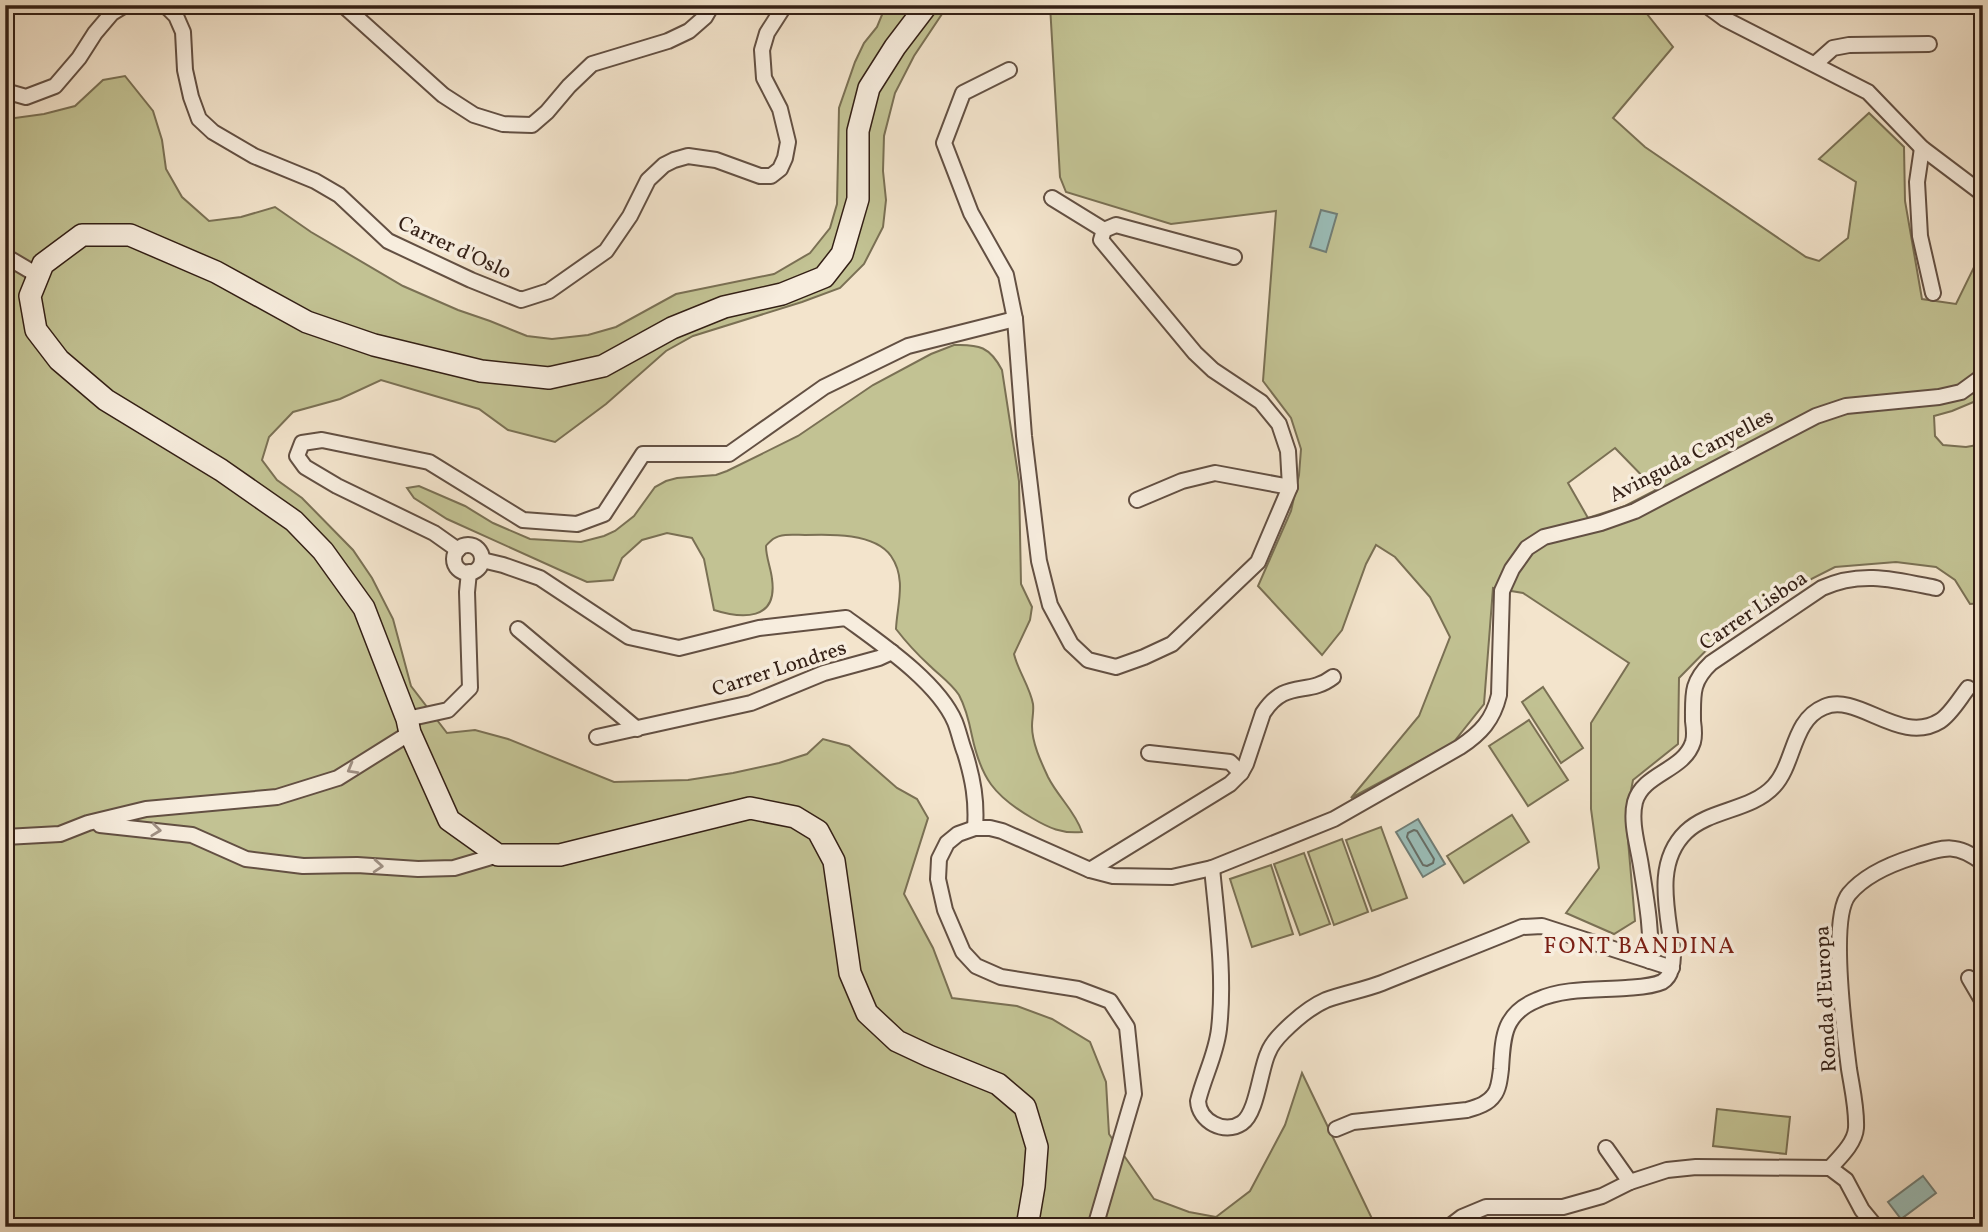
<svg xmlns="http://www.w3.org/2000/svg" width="1988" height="1232" font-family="Vollkorn,serif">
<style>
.green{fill:#c2c293;stroke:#7a7054;stroke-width:2;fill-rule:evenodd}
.water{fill:#9bbeb9;stroke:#717e77;stroke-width:2}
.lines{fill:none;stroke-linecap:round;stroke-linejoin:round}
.shore{stroke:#676e67;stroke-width:2}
.street-casing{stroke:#635043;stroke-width:18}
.secondary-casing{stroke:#331f15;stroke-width:24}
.street{stroke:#f7edde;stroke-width:14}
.secondary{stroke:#f7edde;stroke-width:21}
.oneway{stroke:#9f9084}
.labels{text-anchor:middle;stroke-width:7;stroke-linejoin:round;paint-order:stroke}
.street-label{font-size:21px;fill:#331f15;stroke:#f7edde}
.neighbourhood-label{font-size:23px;letter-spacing:2px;fill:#7a1f14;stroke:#f7edde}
</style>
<rect width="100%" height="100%" fill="#f3e4cc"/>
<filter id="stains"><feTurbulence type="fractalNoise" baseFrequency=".00286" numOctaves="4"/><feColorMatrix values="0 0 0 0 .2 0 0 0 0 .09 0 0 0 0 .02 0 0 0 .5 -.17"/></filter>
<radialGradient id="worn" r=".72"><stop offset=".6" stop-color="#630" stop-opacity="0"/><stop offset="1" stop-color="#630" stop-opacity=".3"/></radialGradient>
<g class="green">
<path d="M886,5h62l-34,51 -19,37 -11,43 -1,35 3,29 -3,27 -19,37 -24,24 -38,14 -109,34 -27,15 -60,53 -51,38 -47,-12 -29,-21 -98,-29 -41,19 -47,13 -24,25 -7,23 15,20 25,18 51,52 19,28 21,41 18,67 36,47 28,-3 33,9 106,43 74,-2 45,-7 46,-10 28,-9 16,-15 26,7 48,42 20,11 11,19 -24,76 29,54 19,50 65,8 35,13 38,23 16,40 3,52 45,65 35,13 27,5 34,-26 35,-66 17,-52 74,154h-1371v-1113l10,4 29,-4 31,-8 28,-26 22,-4 28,35 9,29 4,29 16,28 27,24 32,-4 34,-10 36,25 92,54 55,24 32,11 37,15 25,3 36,-4 28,-8 60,-33 98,-20 36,-21 20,-25 7,-24 2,-96 16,-46 9,-19 13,-16z"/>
<path d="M1050,5h588l5,4 30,38 -60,71 32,29 161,110 13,4 29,-23 8,-56 -37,-23 50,-46 35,34 1,54 17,98 34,5 25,-51 2,1v144l-31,13 -18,5 1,20 8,9 23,2 17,-3v159l-13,1 -15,-24 -19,-13 -40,-5 -61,5 -65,33 -36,22 -55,56 -1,66 -45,36 -7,37 9,104 -21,13 -48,-21 33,-45 -8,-59v-86l38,-60 -106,-70 -30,-5 -9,116 -31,39 -102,55 68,-82 31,-79 -20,-40 -35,-40 -19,-12 -10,19 -24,66 -20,25 -64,-69 33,-75 8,-36 2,-26 -10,-31 -28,-37 13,-170 -105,13 -105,-32 -6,-15zM1615,448l41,42 -31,16 -37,12 -20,-35z"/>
<path d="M954,345c25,-1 36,2 48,25l17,111 2,103 11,23 -2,13 -16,34c4,17 16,33 19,50 1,8 -1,14 -1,22 0,17 9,36 16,51 10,20 27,34 34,55 -20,2 -33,-4 -50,-14 -38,-22 -51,-40 -60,-82 -3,-15 -6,-28 -13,-41 -8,-12 -20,-20 -30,-30 -12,-11 -23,-23 -33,-36 1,-24 11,-50 -5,-73 -16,-23 -61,-22 -86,-21 -10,0 -23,-2 -32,4 0,0 -7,6 -7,7 0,12 5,22 6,33 6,42 -30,40 -58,31l-10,-51 -12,-21 -25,-5 -25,7 -20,18 -9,22 -26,2 -25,-11 -115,-52 -33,-21 -7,-10 12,-2 46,20 28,17 37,16 51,3 23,-6 11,-5 19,-15 21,-29 11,-6 11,-3 39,-3 11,-4 71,-35 75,-51 58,-31z"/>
<path d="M1543,687l40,61 -22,15 -39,-61z"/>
<path d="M1529,720l39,60 -40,26 -39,-60z"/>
<path d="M1512,815l17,27 -65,41 -17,-27z"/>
<path d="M1381,827l26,71 -35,13 -26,-71z"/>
<path d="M1342,839l26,73 -34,13 -26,-73z"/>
<path d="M1304,853l26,71 -30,11 -26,-71z"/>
<path d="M1271,865l22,69 -41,13 -22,-68z"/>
<path d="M1717,1109l73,8 -4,37 -73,-8z"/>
</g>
<g class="water">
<path d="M1321,210l16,4 -11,38 -16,-5z"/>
<path d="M1418,819l27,45 -22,13 -27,-45z"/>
<path d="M1923,1176l13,17 -35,26 -13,-17z"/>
</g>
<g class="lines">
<path class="shore" d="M1414,830l3,1 17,28 -1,4 -6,3 -4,-1 -16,-28 1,-4z"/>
<g class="street-casing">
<g id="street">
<path d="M159,5l8,2 9,9 7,16 2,38 6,27 8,22 14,13 41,24 61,25 24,14 49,46 83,39 50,20 28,-9 57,-40 24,-35 18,-36 16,-15 10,-5 14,-4 28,4 44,16h11l9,-7 5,-11 3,-16 -8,-33 -16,-31 -2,-28 5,-17 18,-28"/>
<path d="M343,5l100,90 31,20 29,9 29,1 15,-13 22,-26 23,-22 76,-23 21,-10 16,-14 7,-12"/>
<path d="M1706,5l19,14 143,73 54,56 61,46"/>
<path d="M1815,64l18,-16 16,-3 80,-1"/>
<path d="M1009,70l-46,23 -19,50 27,70 35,62 9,44 9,117 15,125 11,44 21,39 17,16 28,7 28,-10 28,-13 86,-82 32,-75 -2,-36 -9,-27 -18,-22 -48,-32 -18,-17 -94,-113 3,-10 12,-5 118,32"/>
<path d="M5,91l21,6 29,-11 24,-28 16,-25 17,-20 13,-8"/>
<path d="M1922,148l-5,34 3,54 13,57"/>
<path d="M1052,198l52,32"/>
<path d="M5,256l34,20"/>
<path d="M1137,500l45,-19 33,-8 75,14"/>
<circle cx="468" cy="559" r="14"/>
<path d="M458,550l-24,-17 -97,-47 -32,-19 -8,-11 5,-13 20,-3 107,22 94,58 54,4 27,-10 39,-60h86l95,-67 84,-41 107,-27"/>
<path d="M482,560l21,5 37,13 89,59 50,11 80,-20 87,-10c34,25 92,64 109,104 4,10 6,21 10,31 8,26 12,48 10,75"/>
<path d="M518,629l119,100"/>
<path d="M407,719l41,-9 22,-22 -3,-96 2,-20"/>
<path d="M597,737l154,-34 73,-30 55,-15 13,-6"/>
<path d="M1149,753l81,9 11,11"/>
<path d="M100,825l92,10 54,24 57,7 54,-1 61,4 36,-1 44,-13"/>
<path d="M5,837l55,-3 28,-11 58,-14 131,-12 61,-19 72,-45"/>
<path d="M1212,868c5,53 13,108 7,161 -3,26 -15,47 -21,72 1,20 26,34 44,22 15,-10 18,-53 26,-70 3,-8 9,-15 15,-21 12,-12 27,-25 43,-32 19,-7 38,-10 56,-17 47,-19 94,-37 140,-56l20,-1 130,42"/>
<path d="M1090,870l140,-86 11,-11 5,-9 17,-51c23,-35 44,-16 70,-36"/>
<path d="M1650,961c2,-32 -4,-63 -9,-95 -3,-20 -11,-44 -6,-64 8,-29 49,-31 58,-60 2,-7 1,-14 0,-21 0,-27 -2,-39 18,-58l111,-75c39,-18 74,-8 114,0"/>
<path d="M1969,978l14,24"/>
<path d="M1336,1129l17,-7 114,-12c10,-3 21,-6 27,-15 5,-6 6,-18 7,-26 2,-32 2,-55 36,-69 26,-12 60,-10 89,-12 11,-1 25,-1 36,-6 5,-3 8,-8 9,-13 4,-12 1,-24 -1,-36 -5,-34 -12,-74 16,-101 24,-23 65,-21 88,-46 21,-23 18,-66 50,-79 34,-15 76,39 116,14 11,-7 20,-23 28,-33"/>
<path d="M1606,1148l24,34"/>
<path d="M1095,1227l39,-133 -7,-67 -17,-26 -32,-12 -77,-12 -25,-11 -13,-14 -18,-42 -7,-31 1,-20 8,-16 11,-9 17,-6h15l12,3 88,39 23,6 59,1 40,-9 122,-49 126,-72c21,-14 33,-27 39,-52l3,-104 10,-22 15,-21 17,-11 57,-14 34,-12 181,-95 30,-10 93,-9 22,-5 22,-16"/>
<path d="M1449,1227l13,-10 24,-10h77l39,-11 28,-14 37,-12 29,-3 134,1"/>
<path d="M1876,1227l-14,-17 -16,-30 -16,-12c10,-11 25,-25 26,-40 1,-19 -4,-40 -7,-59 -4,-32 -20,-151 0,-175 15,-18 42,-30 64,-37 31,-10 43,-15 70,6"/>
</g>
</g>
<g class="secondary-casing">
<path id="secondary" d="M927,5l-32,42 -26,41 -11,43v68l-16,55 -18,23 -42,17 -58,13 -52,21 -69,38 -54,12 -68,-7 -107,-26 -67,-23 -91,-50 -86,-37h-48l-39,29 -13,32 6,34 23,30 47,40 115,70 73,51 29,30 41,57 43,111 3,14 39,87 49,35h62l190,-47 45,9 23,14 16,30 16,112 17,40 30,28 32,15 69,28 27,23 12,40 -3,39 -7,41"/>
</g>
<use href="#street" class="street"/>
<use href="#secondary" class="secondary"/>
</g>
<defs><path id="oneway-chevron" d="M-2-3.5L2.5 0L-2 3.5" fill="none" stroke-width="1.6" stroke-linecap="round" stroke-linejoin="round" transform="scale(1.75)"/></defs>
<g class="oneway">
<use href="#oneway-chevron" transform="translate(352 769) rotate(150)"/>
<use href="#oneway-chevron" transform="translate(156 830) rotate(7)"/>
<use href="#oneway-chevron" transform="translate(378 866) rotate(4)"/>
</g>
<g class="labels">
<g class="street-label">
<text transform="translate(455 247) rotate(25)" y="7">Carrer d'Oslo</text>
<text transform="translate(1691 455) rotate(-27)" y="7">Avinguda Canyelles</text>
<text transform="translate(1753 610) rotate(-34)" y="7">Carrer Lisboa</text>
<text transform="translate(779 668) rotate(-18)" y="7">Carrer Londres</text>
<text transform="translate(1825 999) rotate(-93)" y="7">Ronda d'Europa</text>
</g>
<g class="neighbourhood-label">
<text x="1640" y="953">FONT BANDINA</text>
</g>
</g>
<rect width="1988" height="1232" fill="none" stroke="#f3e4cc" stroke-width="28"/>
<rect x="7" y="7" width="1974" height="1218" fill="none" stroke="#331f15" stroke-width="3.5"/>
<rect x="14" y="14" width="1960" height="1204" fill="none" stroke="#331f15" stroke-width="2"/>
<rect width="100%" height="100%" filter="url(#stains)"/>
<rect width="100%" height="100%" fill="url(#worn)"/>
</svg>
